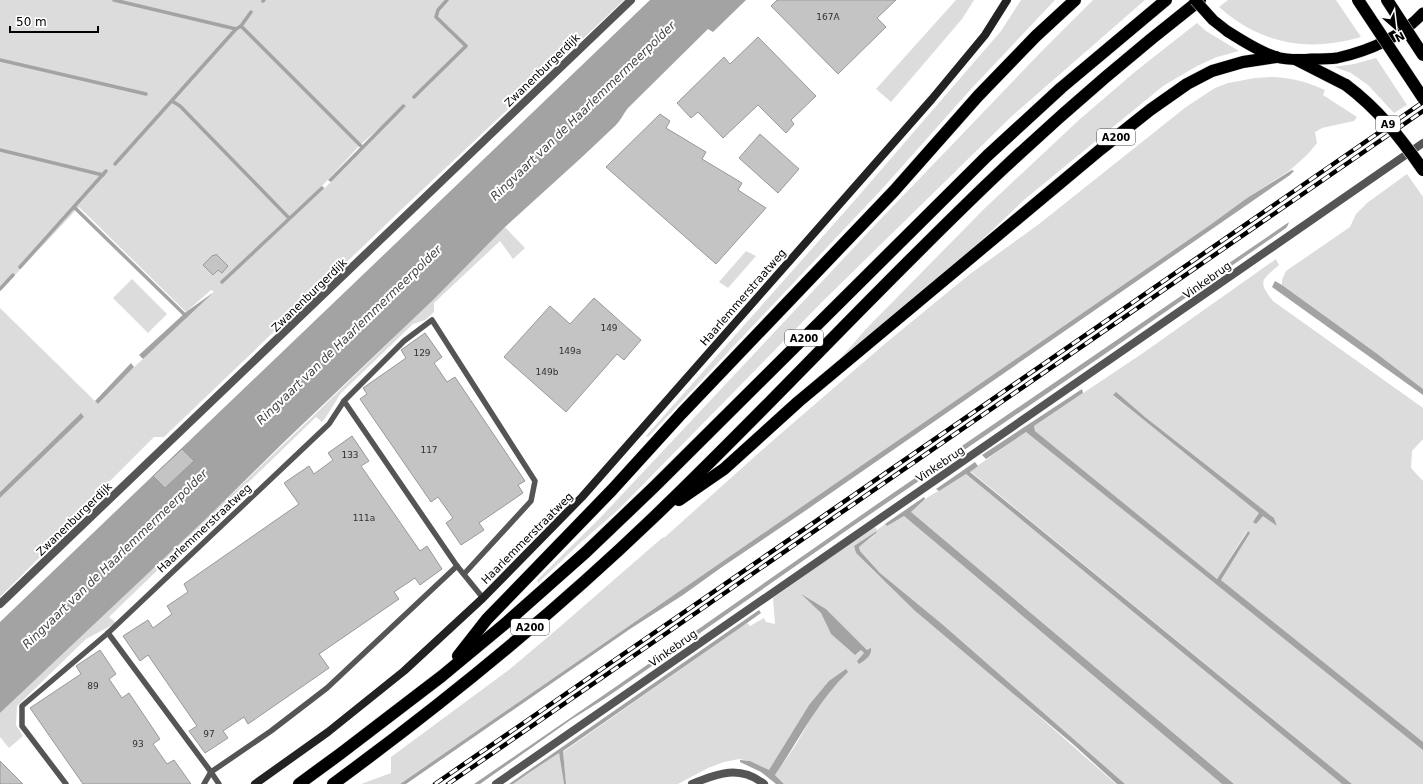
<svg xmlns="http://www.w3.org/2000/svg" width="1423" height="784" font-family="'DejaVu Sans',sans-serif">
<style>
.green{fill:#dcdcdc;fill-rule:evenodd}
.water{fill:#a3a3a3}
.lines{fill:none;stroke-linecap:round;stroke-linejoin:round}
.stream{stroke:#a3a3a3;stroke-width:3.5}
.building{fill:#c4c4c4;stroke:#999}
.trunk-casing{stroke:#dbdbdb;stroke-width:12}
.motorway-casing{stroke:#dbdbdb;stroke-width:13}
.service{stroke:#555;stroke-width:5.5}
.minor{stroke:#555;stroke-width:8}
.tertiary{stroke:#555;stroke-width:8}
.secondary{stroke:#222;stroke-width:8}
.trunk{stroke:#000;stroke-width:11}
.motorway{stroke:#000;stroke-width:12}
.rail-casing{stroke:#000;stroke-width:4.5}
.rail{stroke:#fff;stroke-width:3;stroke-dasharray:9;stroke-linecap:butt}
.trunk-bridge-casing{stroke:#dbdbdb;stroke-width:12;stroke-linecap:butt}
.motorway-bridge-casing{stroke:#dbdbdb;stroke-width:13;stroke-linecap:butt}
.trunk-bridge{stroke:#000;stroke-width:11}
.motorway-bridge{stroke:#000;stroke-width:12}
.labels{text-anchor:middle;stroke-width:4;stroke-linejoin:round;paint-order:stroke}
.number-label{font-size:9px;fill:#313131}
.shield{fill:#fff;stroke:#4c4c4c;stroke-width:1}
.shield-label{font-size:10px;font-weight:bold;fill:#000}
.street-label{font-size:11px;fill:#000;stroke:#fff}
.water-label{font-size:12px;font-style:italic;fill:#444;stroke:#fff}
</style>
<rect width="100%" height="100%" fill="#fff"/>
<g class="green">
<path d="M0,0h624l-223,210 -237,227h-10l-59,59 -7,13 -88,88v-99l84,-81 -4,-3 -80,78v-184l98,96 36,-37 9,-8 71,-67 -3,-2 -25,22 -107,-105 -79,84zM405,106l-74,76 -34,31 64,-69z"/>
<path d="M956,0h18l-12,19 -71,83 -15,-13z"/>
<path d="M1021,0h34l-84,89 -89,100 -234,248 -2,-1 209,-236 146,-169z"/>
<path d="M1093,0h52l-132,115 -191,187 -204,208 -39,34 -41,39 -1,-3 62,-61 276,-294 164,-171z"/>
<path d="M1228,0h108l25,37c-53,15 -98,8 -141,-29l-1,-1z"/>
<path d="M1197,23l9,8 33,20 -22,6 -20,9 -34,20 -138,113 -94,89 -104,86 38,-44 120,-122 95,-89 56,-48z"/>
<path d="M1376,58l31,47 -13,8 -26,-28 -17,-12 -17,-6 20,-3z"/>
<path d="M1270,77c20,0 37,5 55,13l-2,5 34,22 -3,4 -32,7 -7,4 2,11 -9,11 -19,17 -42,27 -37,27 -810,559h-39l30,-11v-16l119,-88 52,-44 100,-87 3,-1 105,-94 117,-101 83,-68 69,-50 147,-117 29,-19 13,-5 27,-5z"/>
<path d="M1407,174l16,23v192l-47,-36 -94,-68v-5l4,-9 64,-44 6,-13 11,-11z"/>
<path d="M505,227l20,21 -12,11 -13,-18 -66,62v9l-9,8 -12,4 -72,69 -15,24 -4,5 -6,-5 -207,200 7,6 -30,16 -69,67 -1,19 7,11 -14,12 -9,-11v-24c170,-161 341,-320 505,-486z"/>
<path d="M746,251l10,5 -28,32 -9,-6z"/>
<path d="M1276,259l3,6c-17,15 -22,16 -6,36l150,107v31l-11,12 -1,17 12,13v262l-202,-163 29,-47 -3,-2 -30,48 -182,-148 -1,-5 109,-73zM1116,393l29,24 129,101 3,8 -14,-11 -7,9 -2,-2 6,-9 -146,-117z"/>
<path d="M132,279l35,35 -19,19 -35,-35z"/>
<path d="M1026,432l192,153 205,160v39h-71l-382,-313z"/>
<path d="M966,474l376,310h-108l-323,-272 14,-13z"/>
<path d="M904,516l318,268h-97l-183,-160 -62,-51 -20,-22 -1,-4 17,-13 -22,12 2,7 58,57 77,64 125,110h-332l-9,-9 20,-29 25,-43 14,-17 14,-14 -39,33 -40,66 -19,-10 -11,-2 -15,3 -16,6 -30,16h-112l-3,-32 178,-125 6,-4 3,3 14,-8 2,4 9,2 -2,-26 76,-54 26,-17 2,3 8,-6 2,2zM803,596l23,13 41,41 4,-1 -14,12 7,-8 -3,-3 -6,5 -24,-21 -10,-21z"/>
<path d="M559,753l5,31h-51l17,-12z"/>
</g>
<g class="water">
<path d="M650,0h96l-33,32 -5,-3 -80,79c-5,6 -7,12 -12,17l-35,33 -76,69 -72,73 -148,141 -74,73 -211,199v-91z"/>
<path d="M403,104l3,2 -75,76 -3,-2z"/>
<path d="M1292,170l2,1 -4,4 -488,338 -80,54 -39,28 -53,34 -224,155h-6l810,-559 37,-27z"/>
<path d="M1289,222l-1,3 -2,3 -184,128 -252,172 -150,105 -96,66 -32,20 -92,65h-6l140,-96 269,-188z"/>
<path d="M1275,281l7,4 94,68 47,36v6l-151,-108z"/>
<path d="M214,292l-71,67 -4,-4 47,-43z"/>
<path d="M131,363l3,4 -36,37 -3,-3z"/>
<path d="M1082,389l1,4 -49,33 1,5 182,148 31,-48 2,2 -29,47 202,162v8l-397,-318 -40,27 -4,-4z"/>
<path d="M1116,392l29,25 129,101 3,8 -14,-10 -7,8 -3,-2 6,-9 -146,-118z"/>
<path d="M81,413l3,4 -84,81v-6z"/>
<path d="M975,462l3,4 -8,6 382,312h-10l-376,-310 -27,17 -3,-2z"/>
<path d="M924,497l1,2 -14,13 323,272h-12l-318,-268 -17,10 -2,-2z"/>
<path d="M877,531l-1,2 -17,14 1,4 20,22 62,51 183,160h-8l-43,-39 -160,-135 -58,-57 -2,-7z"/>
<path d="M801,594l25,15 41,41 4,-2c1,8 -6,12 -12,16l-2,-3 7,-8 -3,-3 -6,5 -24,-21 -10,-21z"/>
<path d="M759,610l2,3 -14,10 -184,128 3,33h-2l-5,-31 -29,19 -17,12h-4z"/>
<path d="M846,669l2,3c-31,30 -49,68 -73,103l9,9h-8l-15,-12 -21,-10v-2l10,1 19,9 40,-65 20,-24z"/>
</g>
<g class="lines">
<g class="stream">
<path d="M114,0l122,29"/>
<path d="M263,1l1,-1"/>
<path d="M241,26l121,121"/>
<path d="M0,60l146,34"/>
<path d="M414,97l52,-51 -30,-29 2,-7 9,-10"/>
<path d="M172,101l8,5 109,112"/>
<path d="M0,150l103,25"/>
<path d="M115,164l121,-135 5,-3 10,-14"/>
<path d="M74,207l112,109"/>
<path d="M20,267l86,-96"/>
<path d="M222,282l100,-94"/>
<path d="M0,289l13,-14"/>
</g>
</g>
<g class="building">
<path d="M777,0h119l-19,18 9,9 -48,47 -67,-68z"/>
<path d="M758,37l58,59 -25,24 3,4 -8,9 -28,-28 -35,33 -25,-26 -7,6 -14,-15 47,-46 6,7z"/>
<path d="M660,114l10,7 -4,7 40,24 -4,7 40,24 -4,7 28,18 -50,56 -110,-97z"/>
<path d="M760,134l39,35 -21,24 -39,-35z"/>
<path d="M216,254l12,12 -6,7 -4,-3 -5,5 -10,-10 10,-10 1,1z"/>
<path d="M594,298l47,42 -17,20 -7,-6 -51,58 -62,-55 46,-51 20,18z"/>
<path d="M425,333l17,24 -8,6 13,19 8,-5 70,104 -7,4 5,8 -44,30 5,7 -23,15 -15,-22 7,-5 -15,-21 -7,5 -71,-103 7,-5 -4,-6 43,-30 -5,-8z"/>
<path d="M352,436l17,25 -8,5 59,85 7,-5 15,23 -22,16 -5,-7 -21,14 5,7 -80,55 10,14 -81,56 -4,-7 -21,14 5,7 -23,15 -16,-22 8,-5 -49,-71 -8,6 -17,-25 25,-16 5,8 19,-14 -5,-8 21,-14 -4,-8 115,-80 -15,-21 25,-17 5,8 19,-14 -5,-7z"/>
<path d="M182,449l12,12 -29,27 -12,-12z"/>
<path d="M100,650l16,24 -7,5 13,19 7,-5 31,46 -7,5 14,20 7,-4 17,24h-108l-53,-76 51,-34 -5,-8z"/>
<path d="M0,761l23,23h-23z"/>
</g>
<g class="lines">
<g class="trunk-casing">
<path id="trunk" d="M1227,31c14,9 33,21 49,26 11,3 24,3 36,2 8,0 17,0 25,-1 31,-7 64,-21 86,-45"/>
</g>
<g class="motorway-casing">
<g id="motorway">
<path d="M1297,60l49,25"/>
<path d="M679,500l45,-31 74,-67 303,-253 49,-39 37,-26 25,-13 31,-9 33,-5"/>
<path d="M458,656l29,-37 125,-129 70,-77 212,-222 84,-95 58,-60 39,-36"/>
<path d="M299,784l41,-30 102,-78 65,-54 79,-70 69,-66 332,-330 74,-68 105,-88"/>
<path d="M333,784c112,-82 221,-171 321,-267 119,-114 230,-236 350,-349 63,-59 128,-115 196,-168"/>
</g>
</g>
<g class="service">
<path d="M344,401l113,165 26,32"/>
<path d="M108,633l103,139 8,12"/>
<path d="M66,784l-44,-58v-20l86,-73 221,-209 15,-23 60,-60 28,-21 103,161 -4,20 -67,73"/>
<path d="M204,784l7,-12 60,-41 56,-43 130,-122"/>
</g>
<g class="minor">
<path d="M496,784l927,-641"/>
<path d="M692,784c26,-11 48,-19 72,0"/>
</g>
<path class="tertiary" d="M0,604l631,-604"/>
<path class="secondary" d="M255,784l73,-52 76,-61 79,-73 99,-101 350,-398 53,-64 22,-35"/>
<use href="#trunk" class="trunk"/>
<use href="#motorway" class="motorway"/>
<g class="rail-casing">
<g id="rail">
<path d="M435,784l988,-682"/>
<path d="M448,784l975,-673"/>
</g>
</g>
<use href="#rail" class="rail"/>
<g class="trunk-bridge-casing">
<path id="trunk-bridge" d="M1195,0l18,20 14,11"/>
</g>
<g class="motorway-bridge-casing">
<g id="motorway-bridge">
<path d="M1358,0l65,98"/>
<path d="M1387,0l36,55"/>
<path d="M1346,85c32,24 54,52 77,85"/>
</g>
</g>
<use href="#trunk-bridge" class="trunk-bridge"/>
<use href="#motorway-bridge" class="motorway-bridge"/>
</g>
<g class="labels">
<g class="number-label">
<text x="828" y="20">167A</text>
<text x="609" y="331">149</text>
<text x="570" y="354">149a</text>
<text x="422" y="356">129</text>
<text x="547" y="375">149b</text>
<text x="429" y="453">117</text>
<text x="350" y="458">133</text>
<text x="364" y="521">111a</text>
<text x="93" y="689">89</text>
<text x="209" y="737">97</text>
<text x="138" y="747">93</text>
</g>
<g class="shield">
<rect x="1376" y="116" width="24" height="16" rx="3"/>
<rect x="1097" y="129" width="38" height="16" rx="3"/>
<rect x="785" y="330" width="38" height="16" rx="3"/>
<rect x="511" y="619" width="38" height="16" rx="3"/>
</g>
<g class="shield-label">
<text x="1388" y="128">A9</text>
<text x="1116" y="141">A200</text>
<text x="804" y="342">A200</text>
<text x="530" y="631">A200</text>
</g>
<g class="street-label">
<text transform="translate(542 70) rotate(-44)" y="4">Zwanenburgerdijk</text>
<text transform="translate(1207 280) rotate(-35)" y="4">Vinkebrug</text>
<text transform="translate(309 295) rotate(-44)" y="4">Zwanenburgerdijk</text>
<text transform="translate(743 297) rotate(-49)" y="4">Haarlemmerstraatweg</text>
<text transform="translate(940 464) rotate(-34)" y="4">Vinkebrug</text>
<text transform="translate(74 519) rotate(-44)" y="4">Zwanenburgerdijk</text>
<text transform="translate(204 528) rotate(-43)" y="4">Haarlemmerstraatweg</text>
<text transform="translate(527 538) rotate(-45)" y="4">Haarlemmerstraatweg</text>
<text transform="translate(673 648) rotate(-35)" y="4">Vinkebrug</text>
</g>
<g class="water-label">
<text transform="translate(583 111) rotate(-44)" y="4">Ringvaart van de Haarlemmermeerpolder</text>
<text transform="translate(349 335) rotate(-44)" y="4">Ringvaart van de Haarlemmermeerpolder</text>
<text transform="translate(115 559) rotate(-44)" y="4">Ringvaart van de Haarlemmermeerpolder</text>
</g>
</g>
<g transform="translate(1395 28) rotate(152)" stroke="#ffffff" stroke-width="3" paint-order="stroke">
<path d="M0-3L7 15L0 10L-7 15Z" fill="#000000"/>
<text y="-6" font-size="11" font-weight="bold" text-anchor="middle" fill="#000000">N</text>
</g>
<path d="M10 26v6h88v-6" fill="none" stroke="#000000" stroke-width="2"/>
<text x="16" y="26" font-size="12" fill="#000000" stroke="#ffffff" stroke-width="3" paint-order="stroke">50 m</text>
</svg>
